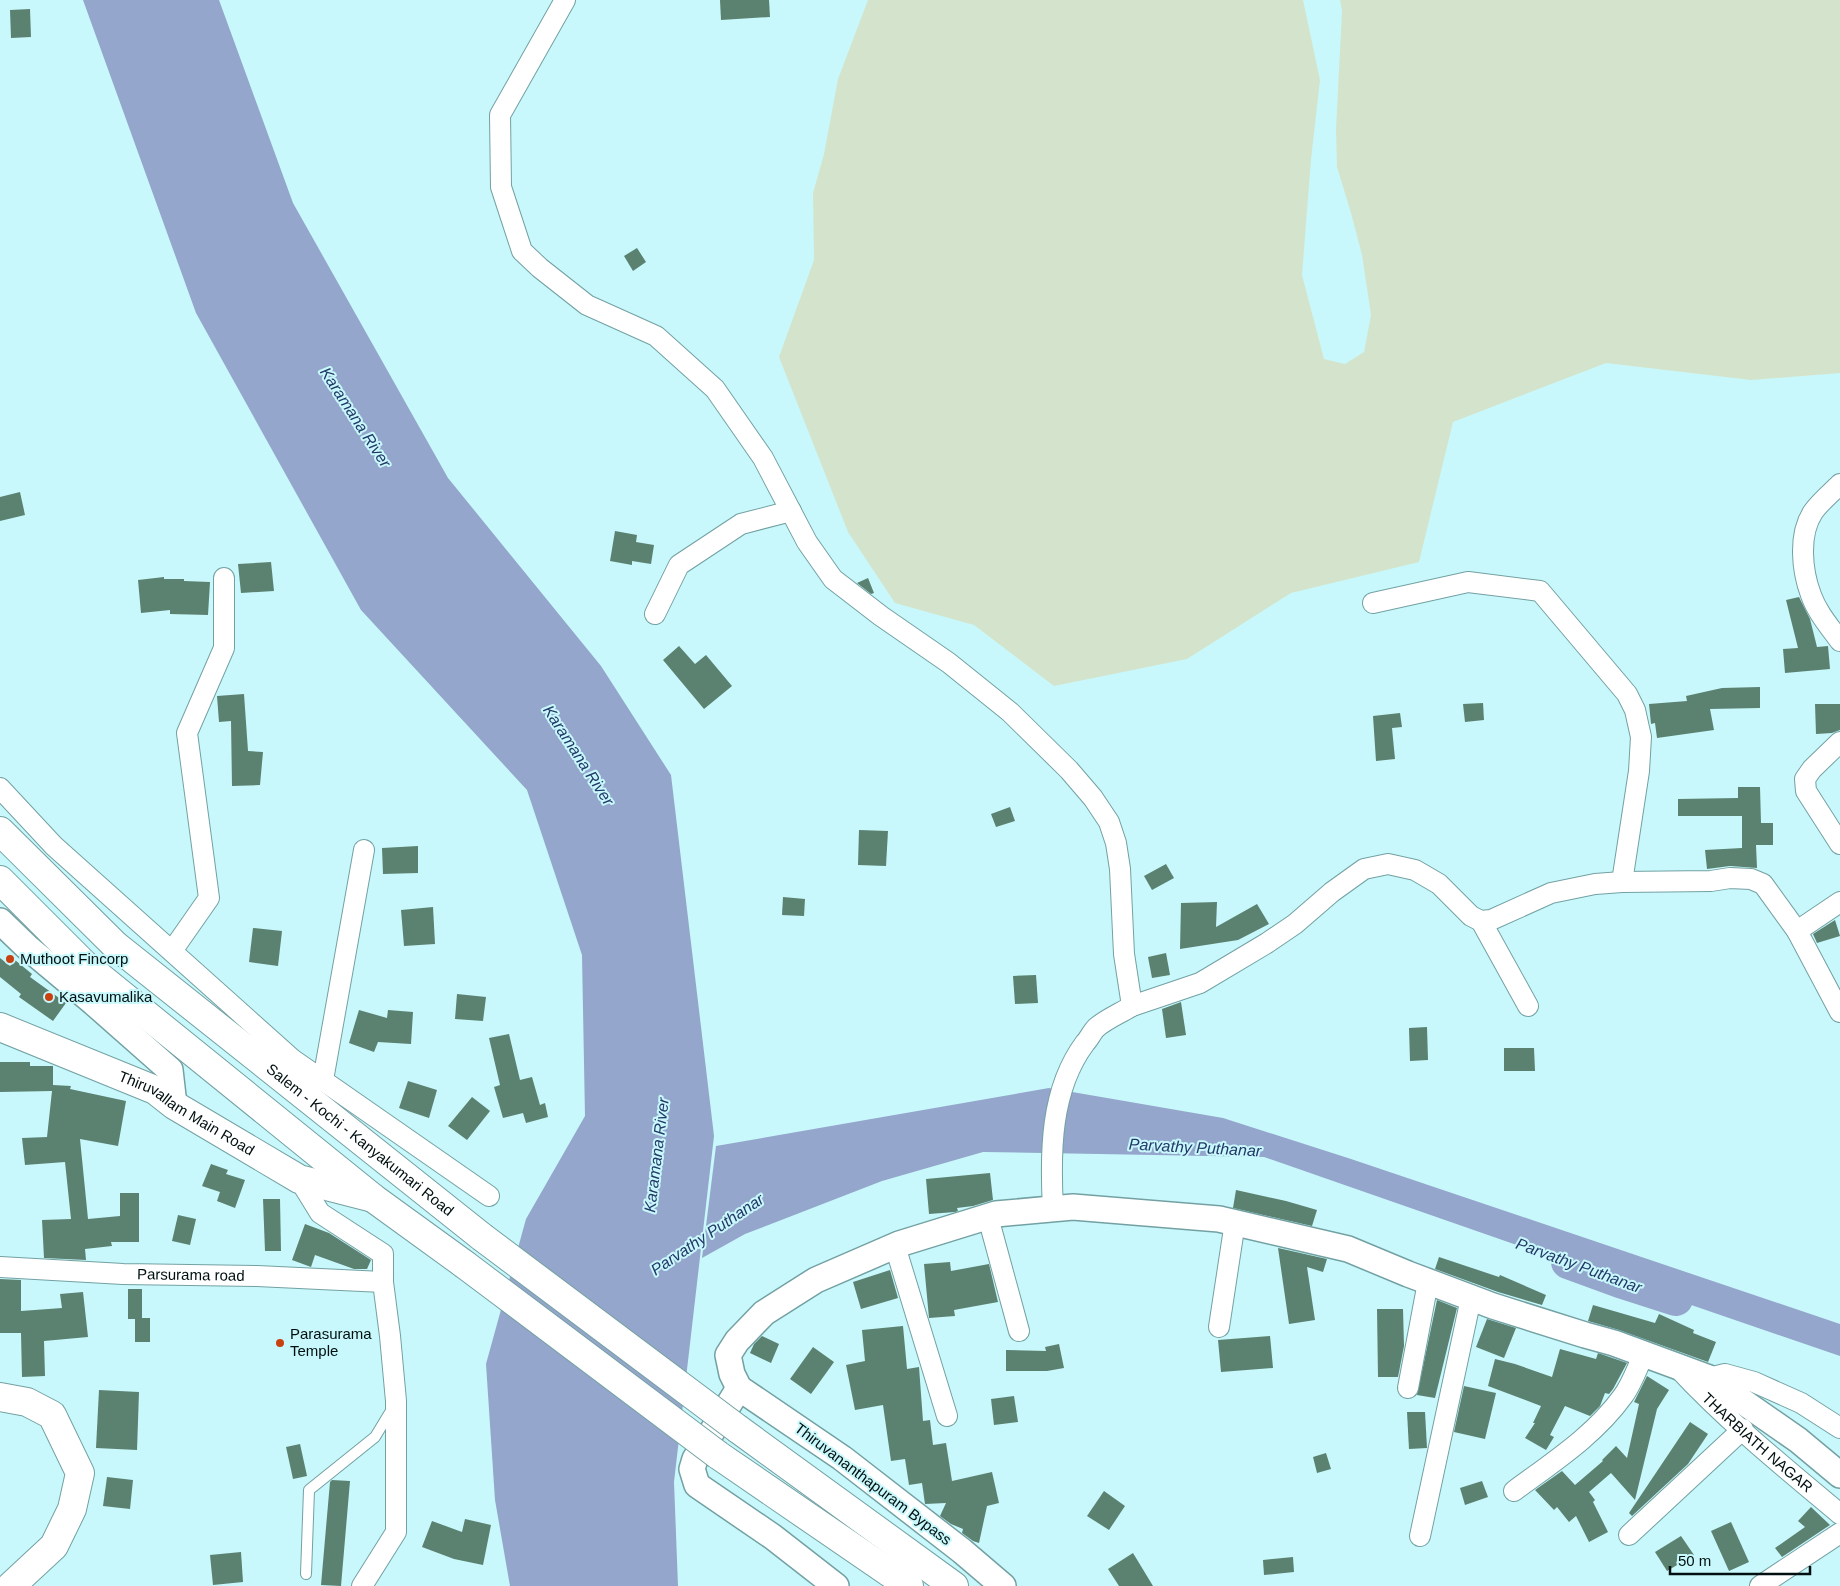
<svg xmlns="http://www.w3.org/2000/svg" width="1840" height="1586" font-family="Arial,sans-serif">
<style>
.green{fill:#d4e4cc}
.water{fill:#94a6cb}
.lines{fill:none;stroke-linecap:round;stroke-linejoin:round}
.river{stroke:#94a6cb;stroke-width:34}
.building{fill:#5b8171}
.service-casing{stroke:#73a1a3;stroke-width:12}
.minor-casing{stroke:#73a1a3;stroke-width:22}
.tertiary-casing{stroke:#73a1a3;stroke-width:28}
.secondary-casing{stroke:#73a1a3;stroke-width:30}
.trunk-casing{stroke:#73a1a3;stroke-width:30}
.service{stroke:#fff;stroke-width:10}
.minor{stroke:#fff;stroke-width:20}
.tertiary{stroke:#fff;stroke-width:25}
.secondary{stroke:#fff;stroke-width:28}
.trunk{stroke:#fff;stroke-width:28}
.trunk-bridge-casing{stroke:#73a1a3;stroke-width:30;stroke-linecap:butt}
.trunk-bridge{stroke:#fff;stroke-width:28}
.poi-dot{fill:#c94111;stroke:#c8f8fb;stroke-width:2}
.labels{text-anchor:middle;stroke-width:4;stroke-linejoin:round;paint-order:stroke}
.poi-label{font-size:15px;fill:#010f10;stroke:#c8f8fb;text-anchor:start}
.street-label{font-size:15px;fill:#010f10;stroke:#c8f8fb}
.water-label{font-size:16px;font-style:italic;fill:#243868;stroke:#c8f8fb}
</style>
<rect width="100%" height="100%" fill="#c8f8fb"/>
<path class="green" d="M868,0h435l17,80 -9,80 -9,115 22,84 21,5 19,-12 7,-37 -9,-60 -11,-42 -14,-46 -1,-38 6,-118 -2,-11h500v373l-89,7 -145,-17 -153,59 -34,140 -128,31 -104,66 -133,27 -80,-61 -79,-22 -47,-71 -69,-175 35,-97 -1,-67 11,-39 14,-75z"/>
<g class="water">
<path d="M83,0h136l74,203 155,275 153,188 70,109 43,361 -40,346 4,104h-168l-15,-86 -9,-136 40,-145 59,-103 -3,-161 -55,-165 -166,-180 -165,-297z"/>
<path d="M1049,1088l174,30 128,41 489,165v32l-303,-104 -273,-95 -281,-5 -101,29 -137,53 -43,24 14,-112z"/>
</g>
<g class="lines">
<path class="river" d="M1568,1262l52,19 56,18"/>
</g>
<g class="building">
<path d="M720,0h49l1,17 -49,3z"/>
<path d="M30,9l1,28 -20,1 -1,-28z"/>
<path d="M637,248l9,14 -13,9 -9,-15z"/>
<path d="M20,492l5,23 -25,6v-24z"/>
<path d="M615,531l22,4 -1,7 18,3 -3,19 -19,-3v4l-22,-4z"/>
<path d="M271,562l3,29 -33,2 -3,-29z"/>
<path d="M164,577v2h20v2l26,1 -2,33 -38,-1v-4l-29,3 -3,-33z"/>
<path d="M868,578l6,15 -3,1 -14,-11z"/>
<path d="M1799,597l11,22 7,28 11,-1 2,23 -45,4 -2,-24 15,-1 -12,-48z"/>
<path d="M679,646l16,18 11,-9 26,31 -28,23 -41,-49z"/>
<path d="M1760,687v21l-50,1 4,21 -57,8 -2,-15 -4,1 -2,-20 38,-3 -1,-5 36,-8z"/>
<path d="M244,694l4,57 15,1 -3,33 -28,1 -1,-65 -12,1 -2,-26z"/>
<path d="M1483,703l1,17 -19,2 -2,-18z"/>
<path d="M1815,704h25v26l-8,3 -16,1z"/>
<path d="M1400,713l2,14 -10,1 3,31 -19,2 -3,-45z"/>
<path d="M1738,787h22l1,36h12v22h-17l1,23 -27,-2 -23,3 -2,-19 37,-2v-32h-64v-17l60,-1z"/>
<path d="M1010,807l5,14 -19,6 -5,-13z"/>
<path d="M859,830l29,1 -2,35 -28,-1z"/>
<path d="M418,846v27l-35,1 -1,-26z"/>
<path d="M1166,864l8,14 -22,12 -8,-14z"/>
<path d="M783,897l22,2 -1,17 -22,-1z"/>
<path d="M1217,902l-1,25 41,-23 12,20 -31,16 -58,9 1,-46z"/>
<path d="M433,907l2,37 -31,2 -3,-36z"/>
<path d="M1835,920l5,16 -23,7 -4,-9z"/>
<path d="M253,928l29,3 -4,35 -29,-4z"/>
<path d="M1166,953l4,22 -18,3 -4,-21z"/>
<path d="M0,958l10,8 5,-6 17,14 -2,3 36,26 -13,18 -34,-24 2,-3 -21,-17z"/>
<path d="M1036,975l2,28 -23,1 -2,-28z"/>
<path d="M457,994l29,3 -3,24 -28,-2z"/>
<path d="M1181,1002l5,33 -20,3 -4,-29z"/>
<path d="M359,1010l28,8 1,-8 25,2 -2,32 -33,-2 -4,10 -25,-9z"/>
<path d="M1427,1027l1,33 -18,1 -1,-33z"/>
<path d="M509,1034l11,46 12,-3 8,28 5,-2 3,14 -22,6 -3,-10 -20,5 -9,-31 6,-2 -11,-47z"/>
<path d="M1504,1048h30l1,23h-31z"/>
<path d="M0,1062h30v4h23v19l18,1 -1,3 56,12 -8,45 -38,-7 8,80 32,-3v-23h19v49h-28l1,4 -27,3 1,11 -42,-2 -2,-38 29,-1 -6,-57 -40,3 -3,-27 25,-1 5,-46 -52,1z"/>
<path d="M408,1081l29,9 -8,28 -30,-10z"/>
<path d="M472,1097l18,14 -23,29 -19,-14z"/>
<path d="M211,1164l17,6 -2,4 19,6 -10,28 -18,-7 3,-9 -18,-6z"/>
<path d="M990,1173l3,27 -20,6 -16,2 1,3 -3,1 -26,2 -3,-35z"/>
<path d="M1236,1190l50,11 31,9 -5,16 -79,-18z"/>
<path d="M263,1199h17l1,52h-16z"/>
<path d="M178,1215l18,4 -6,26 -18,-4z"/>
<path d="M305,1224l24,9 42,27 -4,9h-13l-39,-14 -4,12 -19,-7z"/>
<path d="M1278,1248l49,11 -4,13 -16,-5 8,53 -26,4z"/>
<path d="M1439,1257l60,20 1,-2 46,20 -4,10 -44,-13 -63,-23z"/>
<path d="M950,1262l1,9 38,-7 9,38 -44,8 1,6 -26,2 -5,-54z"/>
<path d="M890,1270l8,28 -37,11 -8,-27z"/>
<path d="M0,1279l21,1v31l41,-3 -2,-14 23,-2 5,45 -44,4 1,35 -23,1 -1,-44h-21z"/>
<path d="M128,1289h14v29h8v24h-15v-23h-7z"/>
<path d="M1437,1300l20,8 -22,90 -18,-3z"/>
<path d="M1593,1305l62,18 4,-9 35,16 -1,3 23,9 -8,20 -89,-32 -31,-9z"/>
<path d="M1377,1309h26l1,37 -6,31h-20z"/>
<path d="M1487,1319l29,9 -12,30 -28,-11z"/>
<path d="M903,1326l4,43 12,-2 4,54 7,-1 3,25 13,-2 6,38 40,-9 7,31 -12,3 -8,37 -6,-2 -11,-8 1,-4 -12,-5 -11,-8 6,-13 -21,1 -3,-21 -13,2 -4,-26 -14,2 -8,-56 -28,5 -9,-45 19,-4 -3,-31z"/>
<path d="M762,1336l17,8 -8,19 -21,-10 4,-9z"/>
<path d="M1270,1336l3,32 -52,4 -3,-32z"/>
<path d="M1059,1344l5,24 -17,3h-41v-21l40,1 -1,-4z"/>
<path d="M813,1347l21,15 -23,32 -21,-15z"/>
<path d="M1560,1349l36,10 2,-6 29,10 -14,26 -4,5 -4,-1 -5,13 -10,10 -25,-10 -15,29 4,2 -8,13 -21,-12 10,-15h-2l8,-17 -53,-20 7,-27 20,5 37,13z"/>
<path d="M1647,1376l22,14 -12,19 -22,91 -24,-27 -22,19 6,8 -2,2 15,30 -19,10 -13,-26 -7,6 -12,-15 -3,3 -19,-20 27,-19 13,14 28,-24 -1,-1 14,-14 11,12 12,-54 -5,-2z"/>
<path d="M1464,1386l32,7 -11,46 -31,-7z"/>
<path d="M99,1390l40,2 -2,58 -41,-2z"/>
<path d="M1014,1396l4,26 -24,3 -3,-26z"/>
<path d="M1407,1412h18l2,36 -18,1z"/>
<path d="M1690,1422l18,12 -20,30 -56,52 -3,-3z"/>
<path d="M300,1444l7,32 -14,3 -7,-32z"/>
<path d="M1326,1453l5,16 -14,4 -4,-16z"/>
<path d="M107,1477l26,3 -3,29 -27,-3z"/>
<path d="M332,1480l18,1 -9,105 -20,-1 9,-103z"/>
<path d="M1482,1481l6,16 -23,8 -5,-17z"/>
<path d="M1104,1491l21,15 -16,24 -22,-14z"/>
<path d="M1811,1507l19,18 -48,32 -7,-9 30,-21 -7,-6z"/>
<path d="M465,1519l26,6 -8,40 -29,-6 -32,-12 10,-26 30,11z"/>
<path d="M1731,1522l18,40 -20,9 -18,-40z"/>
<path d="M1681,1536l13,19 -27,16 -12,-19z"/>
<path d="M241,1552l2,30 -30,3 -3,-30z"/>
<path d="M1133,1553l20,33h-34l-11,-17z"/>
<path d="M1293,1557l1,15 -30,3 -1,-15z"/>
</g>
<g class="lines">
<g class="service-casing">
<path id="service" d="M306,1574l3,-84 66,-53 17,-28"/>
</g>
<g class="minor-casing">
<g id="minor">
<path d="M565,0l-65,115 1,72 21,64 18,17 47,37 69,31 59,53 48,69 44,84 26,37 48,37 68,47 61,49 59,58 24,28 16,24 7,21 4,26 4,85 8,52c-11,7 -26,13 -36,22 -4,4 -7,11 -11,15 -35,47 -35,110 -32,166"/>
<path d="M1840,484c-9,9 -20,18 -27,28 -15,23 -11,59 -2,83 6,17 18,31 29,46"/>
<path d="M1373,603l95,-21 72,9 87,103 8,16 6,27 -2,34 -17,111"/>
<path d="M655,614l24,-49 62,-41 50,-13"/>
<path d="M1840,742l-28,27 -7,10 1,12 34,53"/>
<path d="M0,788l54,58 238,213 197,137"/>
<path d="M1481,921l47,85"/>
<path d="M1797,931l43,-29"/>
<path d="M172,951l37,-53 -22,-165 37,-85v-70"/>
<path d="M1132,1006l68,-23 67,-40 28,-19 37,-32 32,-23 24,-5 27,6 24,14 32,32 10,5 10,-1 60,-27 44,-9 27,-2 89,-1 19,-3 21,1 12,5 34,47 43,81"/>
<path d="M323,1080l41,-230"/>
<path d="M299,1179l21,34 63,41v28l7,54 6,65v131l-34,54"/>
<path d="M988,1217l31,114"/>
<path d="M895,1246l52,170"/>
<path id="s1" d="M0,1267l123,7 134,2 126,6"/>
<path d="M1219,1327l16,-105"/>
<path id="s2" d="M1678,1368c49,53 107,100 162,146"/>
<path d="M1709,1378l16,-4 29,8 47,21 39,25"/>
<path d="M1408,1388l20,-106"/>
<path d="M1514,1491c39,-29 80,-55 109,-95 9,-12 14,-28 21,-42"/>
<path d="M1629,1535l114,-106"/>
<path d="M1420,1536l51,-238"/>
<path d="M1760,1586l80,-53"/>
</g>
</g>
<g class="tertiary-casing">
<g id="tertiary">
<path d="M0,921l27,26 67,56 76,67 4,35"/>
<path d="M739,1388l-44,71 -3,10 5,16 76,52 63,49"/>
<path d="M1003,1586l-41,-35 -120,-93 -103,-70 -7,-14 -4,-19 9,-14 27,-28 52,-33 83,-36 97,-30 77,-7 146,12 129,30 60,25 85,32 92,29 29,8 95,35 89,62 42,35"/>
</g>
</g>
<g class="secondary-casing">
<g id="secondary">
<path id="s3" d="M0,1027l155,63 19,15 125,74 74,19"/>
<path d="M0,1397l27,5 25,13 28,58 -8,36 -18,37 -43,40"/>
</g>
</g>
<g class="trunk-casing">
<g id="trunk">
<path id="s4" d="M0,831l115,114 367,292"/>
<path d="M0,880l85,85 288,233 91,66"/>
<path d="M738,1429l216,157"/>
<path d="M718,1455l191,131"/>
</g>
</g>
<use href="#service" class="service"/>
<use href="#minor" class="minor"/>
<use href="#tertiary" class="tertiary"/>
<use href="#secondary" class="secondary"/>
<use href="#trunk" class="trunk"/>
<g class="trunk-bridge-casing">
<g id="trunk-bridge">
<path d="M482,1237l256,192"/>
<path d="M464,1264l254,191"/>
</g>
</g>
<use href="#trunk-bridge" class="trunk-bridge"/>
</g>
<g class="poi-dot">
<circle cx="10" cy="959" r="5"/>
<circle cx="49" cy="997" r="5"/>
<circle cx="280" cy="1343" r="5"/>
</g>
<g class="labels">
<g class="poi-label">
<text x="20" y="964">Muthoot Fincorp</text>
<text x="59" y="1002">Kasavumalika</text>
<text x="290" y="1339">Parasurama<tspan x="290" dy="17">Temple</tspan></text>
</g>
<g class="street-label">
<text dy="5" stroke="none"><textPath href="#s3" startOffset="206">Thiruvallam Main Road</textPath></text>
<text dy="5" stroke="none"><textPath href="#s4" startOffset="475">Salem - Kochi - Kanyakumari Road</textPath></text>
<text dy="5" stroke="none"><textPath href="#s1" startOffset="191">Parsurama road</textPath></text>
<text dy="5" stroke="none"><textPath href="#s2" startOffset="109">THARBIATH NAGAR</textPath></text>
<text transform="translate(873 1484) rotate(37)" y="5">Thiruvananthapuram Bypass</text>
</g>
<g class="water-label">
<text transform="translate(356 417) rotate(57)" y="6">Karamana River</text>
<text transform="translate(579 755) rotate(57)" y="6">Karamana River</text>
<text transform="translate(1195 1147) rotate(3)" y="6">Parvathy Puthanar</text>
<text transform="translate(656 1155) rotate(-83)" y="6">Karamana River</text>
<text transform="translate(707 1234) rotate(-34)" y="6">Parvathy Puthanar</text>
<text transform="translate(1579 1265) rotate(20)" y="6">Parvathy Puthanar</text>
</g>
</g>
<path d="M1670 1566v8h140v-8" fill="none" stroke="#010f10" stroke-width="2.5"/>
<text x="1678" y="1566" font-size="15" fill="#010f10" stroke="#c8f8fb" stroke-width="4" paint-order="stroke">50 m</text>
</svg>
